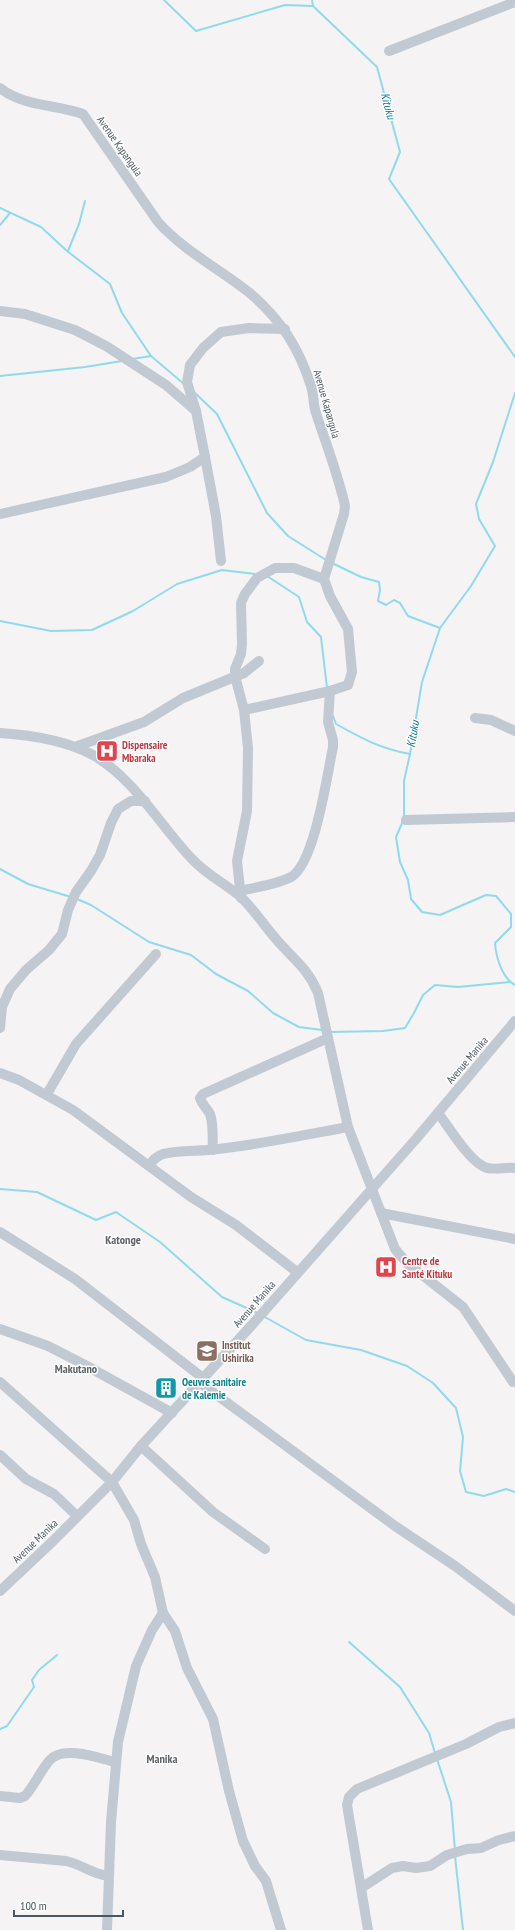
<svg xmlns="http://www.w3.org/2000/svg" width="515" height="1930" font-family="'PT Sans Narrow',sans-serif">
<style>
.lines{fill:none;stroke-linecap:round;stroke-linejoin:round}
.stream{stroke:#90daee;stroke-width:2}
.minor{stroke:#c1cad2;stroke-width:10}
.labels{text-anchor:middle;stroke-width:3;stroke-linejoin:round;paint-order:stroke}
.street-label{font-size:11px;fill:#4a5661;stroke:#fff}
.health-label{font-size:11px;font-weight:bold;fill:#be3a42;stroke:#fff;text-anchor:start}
.education-label{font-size:11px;font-weight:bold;fill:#785e54;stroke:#fff;text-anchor:start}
.culture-label{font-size:11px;font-weight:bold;fill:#0d838f;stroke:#fff;text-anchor:start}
.water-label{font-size:12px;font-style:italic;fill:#0c7c9b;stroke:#fff}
.neighbourhood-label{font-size:12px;font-weight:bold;fill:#5f6368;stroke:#fff}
</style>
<rect width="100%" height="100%" fill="#f5f3f3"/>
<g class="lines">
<g class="stream">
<path d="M164,0l32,31 89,-26 28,1 64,61 23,85 -11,27 126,178"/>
<path d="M312,0l1,6"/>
<path d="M0,208l41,19 26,24 43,33 12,29 29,43 33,28"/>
<path d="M0,225l10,-12"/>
<path d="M68,251l11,-27 6,-23"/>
<path d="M132,359l19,-3"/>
<path d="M0,376l85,-9 37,-6"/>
<path d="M195,393l22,21 50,99 21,23 38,24"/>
<path d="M332,563l29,14 18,5 1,8 -2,11 8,4 8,-5 6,3 8,13 32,12"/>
<path d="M267,576l32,21 8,25 14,15 6,51"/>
<path d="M0,621l51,10 41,-1 41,-19 44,-27 45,-14 33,4"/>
<path d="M333,716l3,8c25,14 45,25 74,30"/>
<path d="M404,817v-36l6,-27 12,-72 18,-54 31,-42 24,-40 -16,-27 -3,-15 17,-42 22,-69"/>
<path d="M403,821l-7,16 4,25 8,18 3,19 11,13 18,3 46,-20 10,1 15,18v13l-16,16c1,14 7,35 20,42"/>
<path d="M0,869l28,15 43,13"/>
<path d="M77,899l14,6 58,37 42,13 25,19 32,17 25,22 26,14 23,3"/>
<path d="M330,1032l53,-1 22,-3 9,-15 9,-18 12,-10 23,2 52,-5"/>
<path d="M0,1189l37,3 59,28 20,-8 44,30 62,55 36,16"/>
<path d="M263,1316l43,24 55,10 46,16 26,17 23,25 7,29 -3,34 6,21 18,4 22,-7 9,3"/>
<path d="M349,1642l51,45 29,46 6,20"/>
<path d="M0,1729l7,-3 27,-39 -2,-7 7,-10 18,-15"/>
<path d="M437,1759l14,43 4,48"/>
<path d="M455,1856l8,74"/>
</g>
<g class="minor">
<path d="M389,51l126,-49"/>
<path d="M0,88c24,19 55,16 83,26l75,108c27,30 62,47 93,72 30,26 48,54 60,92 3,9 2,19 5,27 10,31 22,61 29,93l-1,8 -20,65 6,17 18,33 4,43 -4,13 -18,6 -86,19"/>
<path d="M0,311l25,3 50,16 31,16 60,39 30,26"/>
<path d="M205,457l11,59 5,45"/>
<path d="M0,514l166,-37 24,-10 15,-10 -9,-46 -9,-29 3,-17 13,-17 18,-16 28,-4 36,1"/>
<path d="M475,718l16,2 24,11"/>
<path d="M0,733c31,2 65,7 93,22 43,25 67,71 100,105 14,15 33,24 48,37 13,13 23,28 35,42 17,20 32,29 42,54l30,134 47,122 12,14 56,44 50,75"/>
<path d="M75,747l69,-25 39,-24 61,-25 15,-12"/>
<path d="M406,820l109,-3"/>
<path d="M240,891c16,-4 36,-6 51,-14 24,-14 36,-102 42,-130v-7l-5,-18 2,-31"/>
<path d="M241,898l-4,-37 10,-50 1,-63 -4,-38 -9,-34v-7l6,-15 1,-10 -1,-41 4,-9 12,-16 18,-10h19l30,11"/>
<path d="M0,1028l2,-21 8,-18 16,-19 23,-20 13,-16 6,-24 8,-18 15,-21 9,-16 11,-32 7,-14 13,-8h14"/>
<path d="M0,1073l19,7 54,30 118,87 45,28 61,47"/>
<path d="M47,1094l29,-50 80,-90"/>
<path d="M438,1113c11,14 32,50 49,55 9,2 19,-1 28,0"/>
<path d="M213,1150c-1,-11 1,-25 -3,-36 -3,-6 -8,-9 -10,-16l3,-4 125,-56"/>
<path d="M149,1166c3,-5 8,-10 14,-12 17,-5 37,-2 55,-5 44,-5 87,-14 130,-22"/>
<path d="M381,1213l134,26"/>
<path d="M0,1232l75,47 128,99"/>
<path d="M0,1329l48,17 37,19 87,48"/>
<path d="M0,1382l112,100 22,38 7,24 14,33 8,36 -11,17 -16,36 -18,76 -7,80 -4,108"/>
<path d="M199,1382l196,144 60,40 60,45"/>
<path d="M141,1446l72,66 52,37"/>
<path d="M0,1455l26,24 28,15 23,22"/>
<path d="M0,1591l52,-49 60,-60 29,-36 110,-120 165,-187 99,-118"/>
<path d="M163,1613l12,18 12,37 26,51 16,72 14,50 12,25 11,15 15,49"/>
<path d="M0,1796l20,2 5,-2c10,-11 15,-25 25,-36 13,-15 49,-2 65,2"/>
<path d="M0,1855l66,6c17,4 24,12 42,15"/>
<path d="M361,1888l31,-20 11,-2 13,2 14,-2 17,-11 20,-6 14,-1 18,-8 16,-4"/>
<path d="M368,1930l-21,-125 2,-8 8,-8 109,-45 33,-17 16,-4"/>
</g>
</g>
<defs>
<g id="hospital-square" transform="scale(1.15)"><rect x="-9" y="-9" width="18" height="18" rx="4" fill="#e0444e" stroke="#fff"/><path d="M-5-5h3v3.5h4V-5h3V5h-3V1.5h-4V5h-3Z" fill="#fff"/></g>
<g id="school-square" transform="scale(1.15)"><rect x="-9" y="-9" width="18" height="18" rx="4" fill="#8d6e63" stroke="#fff"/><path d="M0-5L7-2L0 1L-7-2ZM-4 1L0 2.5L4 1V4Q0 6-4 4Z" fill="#fff"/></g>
<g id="building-square" transform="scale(1.15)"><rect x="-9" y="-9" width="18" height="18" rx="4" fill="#0f9aa8" stroke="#fff"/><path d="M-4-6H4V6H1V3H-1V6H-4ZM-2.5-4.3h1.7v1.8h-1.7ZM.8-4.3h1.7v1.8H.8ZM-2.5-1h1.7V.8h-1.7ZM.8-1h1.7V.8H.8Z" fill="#fff"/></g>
</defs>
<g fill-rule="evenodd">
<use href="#hospital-square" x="107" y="751"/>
<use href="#hospital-square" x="386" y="1267"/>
<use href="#school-square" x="207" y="1351"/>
<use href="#building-square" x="166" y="1388"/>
</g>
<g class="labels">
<g class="street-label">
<text transform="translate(120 146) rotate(55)" y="4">Avenue Kapangula</text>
<text transform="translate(327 404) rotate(74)" y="4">Avenue Kapangula</text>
<text transform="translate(467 1060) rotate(-50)" y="4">Avenue Manika</text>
<text transform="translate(254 1304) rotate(-49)" y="4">Avenue Manika</text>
<text transform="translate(35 1541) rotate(-44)" y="4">Avenue Manika</text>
</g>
<g class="health-label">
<text x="122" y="749">Dispensaire<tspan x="122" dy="13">Mbaraka</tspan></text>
<text x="402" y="1265">Centre de<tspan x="402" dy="13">Santé Kituku</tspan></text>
</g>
<g class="education-label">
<text x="222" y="1349">Institut<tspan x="222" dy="13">Ushirika</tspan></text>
</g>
<g class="culture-label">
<text x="182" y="1386">Oeuvre sanitaire<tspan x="182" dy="13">de Kalemie</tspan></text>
</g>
<g class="water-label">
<text transform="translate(388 106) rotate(75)" y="4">Kituku</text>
<text transform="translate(413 734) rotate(-80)" y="4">Kituku</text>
</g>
<g class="neighbourhood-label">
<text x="123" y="1244">Katonge</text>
<text x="76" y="1373">Makutano</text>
<text x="162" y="1763">Manika</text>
</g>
</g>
<path d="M14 1910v6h109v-6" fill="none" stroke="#4a5661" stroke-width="2"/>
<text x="20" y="1910" font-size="12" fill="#4a5661" stroke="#ffffff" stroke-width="3" paint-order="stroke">100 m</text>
</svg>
